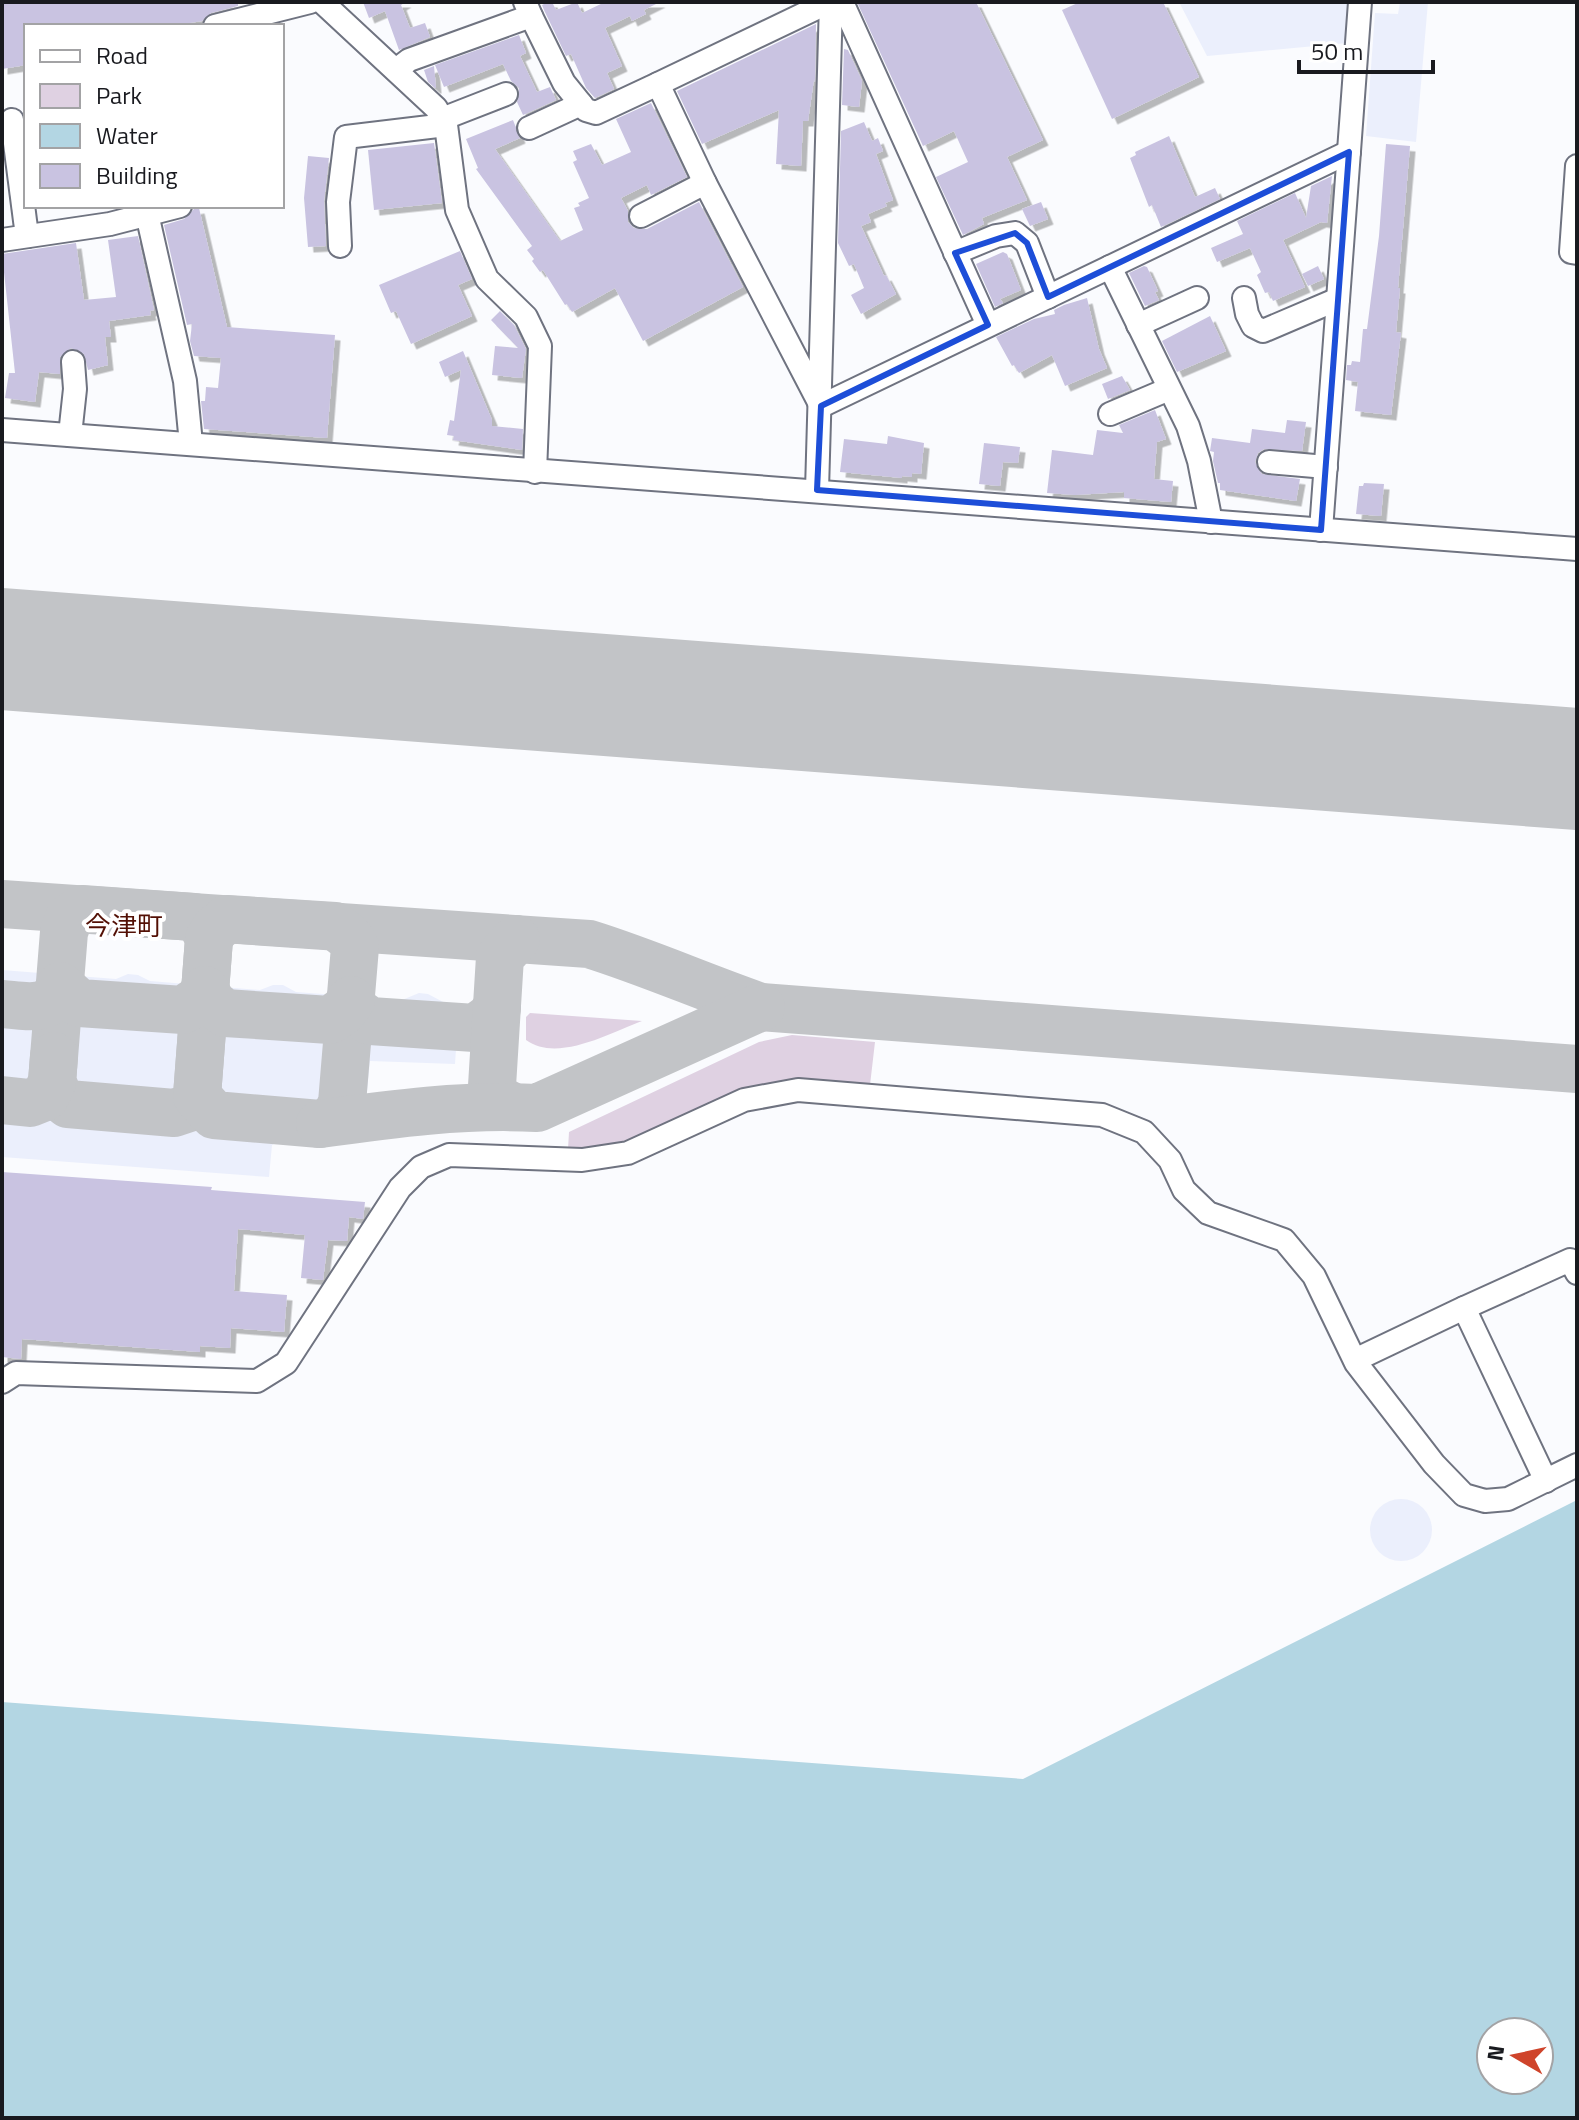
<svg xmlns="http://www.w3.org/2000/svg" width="1579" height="2120" font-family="'Titillium Web','Noto Sans JP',sans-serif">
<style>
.built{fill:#ebeffc}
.green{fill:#dfd1e2}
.water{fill:#b3d6e3;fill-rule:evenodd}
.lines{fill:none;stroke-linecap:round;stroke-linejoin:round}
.taxiway{stroke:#c2c4c7;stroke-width:48}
.runway{stroke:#c2c4c7;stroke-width:122}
.building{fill:#c9c3e1;filter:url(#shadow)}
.minor-casing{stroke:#6f7380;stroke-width:26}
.minor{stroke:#fff;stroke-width:22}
.marked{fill:none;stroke:#1d4ed8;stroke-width:6;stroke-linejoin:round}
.labels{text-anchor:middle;stroke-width:8;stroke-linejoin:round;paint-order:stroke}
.quarter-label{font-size:26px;fill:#531005;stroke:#fff}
</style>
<defs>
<filter id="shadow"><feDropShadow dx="5.5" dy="5.5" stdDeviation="0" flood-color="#0004"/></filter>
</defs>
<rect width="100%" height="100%" fill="#fafbfe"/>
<g class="built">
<path d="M1179,2h171l-3,41 -140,13z"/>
<path d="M1400,2h28l-12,140 -50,-6 9,-123 23,1z"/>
<path d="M2,970l114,9 12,-5 10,1 12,6 110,9 13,-5h10l13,7 106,8 17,-7 9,1 17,9 14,1 -4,60 -85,-3 -8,79 -71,-5 -19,10 -3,32 -267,-20z"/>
<circle cx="1401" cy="1530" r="31"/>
</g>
<g class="green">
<path d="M530,1013l112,8c-32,12 -85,42 -116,19v-23z"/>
<path d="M792,1035l83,7 -5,43 -69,-6 -181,66 -52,4 1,-17 190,-90z"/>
</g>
<path class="water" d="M1577,1500v618h-1575v-416l1021,77zM1491,2032h48v48h-48z"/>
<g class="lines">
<g class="taxiway">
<path d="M2,904l587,40c58,18 114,43 172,63l816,62"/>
<path d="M82,909l112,8 10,11 5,11 -12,157 -8,12 -15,5 -106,-9 -9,-7 -7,-15 12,-150 5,-14z"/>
<path d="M227,919l108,7 15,12 5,9 -13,156 -7,15 -15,6 -106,-9 -17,-19 12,-157 6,-10z"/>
<path d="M351,1000l5,11 14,10 105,7 14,-10 8,-10"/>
<path d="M2,1004c24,2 48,9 58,-18l19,17 104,7 15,-10 7,-10 7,13 13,10 105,7 14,-10 7,-10"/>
<path d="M2,1100l28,3 15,-6 7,-15 2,-26"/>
<path d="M511,1106l-13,-7 -6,-13 8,-129 16,-18"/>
<path d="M320,1124c71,-10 145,-20 217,-16l224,-101"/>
</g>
<path class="runway" d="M2,649l1575,120"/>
</g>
<g class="building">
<path d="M2,2h236v4l-27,7 -9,8 -32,5h-144v39l-24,4z"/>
<path d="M363,2h43l-5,3 9,23 15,-5 5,14 -31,13 -14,-39 -16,7z"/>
<path d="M548,2h4l4,8 21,-8 5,11 23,-11h55l-16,8 2,4 -14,7 -2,-5 -25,12 17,38 -15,7 7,16 -19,9 -9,-10 -15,-34 -5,2 -22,-46 -2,-5z"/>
<path d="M857,2h119l67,138 -36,17 20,43 -45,18 2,6 -21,11 -27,-58 32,-15 -14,-31 -31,15z"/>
<path d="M1080,2h83l36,75 -87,42 -50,-109z"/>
<path d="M816,24l-1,58 -1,-3 -6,42h-5l-2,45 -25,-2 3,-54 -77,34 -25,-53z"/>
<path d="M519,35l7,18 -6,3 17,36 13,-5 6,13 -33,15 -6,-13 2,-14 -8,-7 -8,-17 -59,23 -9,-22z"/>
<path d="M844,49l4,1 14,31 -3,26 -17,-2z"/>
<path d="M434,66l2,22h-1l-7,-6 -4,-12z"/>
<path d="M651,103l36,74 -36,18 -4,-10 -26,13 7,13v11l6,6 13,1 52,-27 44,85 -100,54 -28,-53 -43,24 -5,-8 -2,1 -22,-35 -3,2 -8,-11 2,-2 -7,-9 5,-4 -56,-77 2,-1 -12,-29 47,-19 7,18 -25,11 65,92 23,-11 -9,-22 6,-2 -2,-3 11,-5 -16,-36 4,-2 -4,-9 18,-7 11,21 29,-13 -15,-33z"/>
<path d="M864,122l8,19 6,-3 5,13 -7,3 17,46 -8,3 2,3 -19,8 3,8 -10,4 23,50 2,-1 10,19 -35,20 -10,-19 13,-7 -10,-24 -5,2 -11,-23 3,-112z"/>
<path d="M1169,136l26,61 20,-9 5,11 -59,28 -9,-22 -3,2 -19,-49 6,-3 -1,-3z"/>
<path d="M434,143l8,60 -68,7 -6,-60z"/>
<path d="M1386,144l24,2 -12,142h2l-4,44 5,1 -10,82 -36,-4 3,-29 -12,-2 1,-15h4l1,-4 8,1 3,-33h4l12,-93z"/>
<path d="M308,156l21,2 -5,43 2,45 -18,1 -4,-49z"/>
<path d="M1332,176l-5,47 -6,-1 -38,18 22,47 -32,14 -4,-9 -4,1 -8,-18 4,-3 -11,-24 -33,14 -6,-14 32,-14 -6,-13 58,-28 11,25 5,-32z"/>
<path d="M1041,202l7,17 -18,7 -8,-17z"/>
<path d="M199,208l28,119 108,8 -8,103 -123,-9 -3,-28h4l1,-14 12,1 3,-30 -27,-2 -4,-15 2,-17 -5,1 -23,-100 20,-6 10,-10z"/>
<path d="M138,236l16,74 -4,1 1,4 -42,6 2,16h-6l3,28 -20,5 -4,-16 -13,-6 -11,9v17l-21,-2 -4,30 -30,-4 4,-25h6l-13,-119 74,-11 8,57 32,-3 -8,-57z"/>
<path d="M460,251l12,28 -14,6 14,31 -61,28 -15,-33 -5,2 -12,-28z"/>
<path d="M1003,252l4,2 14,36 -21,9 3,4 -8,4 -19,-43z"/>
<path d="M1144,266l3,1 11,24 -3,1 4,8 -14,6 -16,-33z"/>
<path d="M1318,266l6,13 -16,7 -6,-12z"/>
<path d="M1087,298l12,51 8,19 -42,18 -13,-31 -33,18 -5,-8 -2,1 -16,-29 38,-18 21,-5 -1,-4 10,-5z"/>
<path d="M500,311l14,14 12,24 -4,29 -30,-3 3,-29 23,2 -27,-28z"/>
<path d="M1210,316l16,35 -49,21 -15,-31z"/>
<path d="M463,351l29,69v6l31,3 -1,21 -69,-10 1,-4 -7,-1 3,-15 4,1 7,-51 -16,7 -6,-15z"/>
<path d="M1122,376l8,14 -22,9 -6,-15z"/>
<path d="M1155,410l11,29 -9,3 -3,37 19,2 -2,21 -47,-4v-6l-49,3 -28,-2 5,-43 41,5 4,-25 26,3 -4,-8z"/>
<path d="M1287,420l19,2 -4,29 -38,-2 -6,4 -3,9 7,12 38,5 -4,22 -76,-11v-7h-2l-5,-22 1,-9 -4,-1 2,-13 38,5 2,-14 33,4z"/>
<path d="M888,436l36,7 -3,31 -9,-1v4l-10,-1v2l-62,-6 4,-33 43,5z"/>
<path d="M984,443l36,4 -2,16 -15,-1 -3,24 -21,-2z"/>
<path d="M1364,483l20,1 -3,32 -25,-2 3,-28h4z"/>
<path d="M2,1172l210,15 -1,3 154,12 -2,17 -14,-2 -2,24 -19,-1 -5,40 -22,-2 4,-43 -67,-6 -4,62 53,4 -3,37 -53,-4 -1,20 -30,-2v6l-178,-13 -1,20 -19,-2z"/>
</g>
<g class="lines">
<g class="minor-casing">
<g id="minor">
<path d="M322,2l114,106 10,17 11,85 30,69 39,38 14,29 -5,126"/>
<path d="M829,2l-171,82 47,99 116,223 528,-254"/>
<path d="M842,2l146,323"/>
<path d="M215,26l95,-24"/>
<path d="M396,70l13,-10 122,-44 -6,-14"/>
<path d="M581,104l5,6 10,3 62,-29"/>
<path d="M442,119l64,-25"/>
<path d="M12,120l15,116"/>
<path d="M529,128l52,-24 -17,-21 -33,-67"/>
<path d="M1577,166l-6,86 6,1"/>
<path d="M147,214l38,167 6,63"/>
<path d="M641,216l64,-33"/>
<path d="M2,240l108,-16 70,-18"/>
<path d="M340,246l-2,-44 8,-65 100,-12"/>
<path d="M955,253l41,-17 19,-3 12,10 21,54"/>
<path d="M1110,267l78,159 11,35 12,61"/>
<path d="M1244,298l3,16 6,12 10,5 75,-32"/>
<path d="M1138,325l59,-27"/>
<path d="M1110,414l59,-25"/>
<path d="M2,430l1575,119"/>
<path d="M70,435l5,-46 -2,-27"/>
<path d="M1269,462l57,5"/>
<path d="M817,490l14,-488"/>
<path d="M1321,530l39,-528"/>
<path d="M1464,1308l106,-48 7,13"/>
<path d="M1355,1360l109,-52 82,173"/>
<path d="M2,1382l14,-9 241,8 29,-18 114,-175 21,-21 28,-12 133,5 46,-7 116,-53 54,-10 304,25 42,17 26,28 14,30 24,23 76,27 30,36 42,87 78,101 30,31 21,6 23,-2 69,-34"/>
</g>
</g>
<use href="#minor" class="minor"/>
</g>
<path class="marked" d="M1349,152l-28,378 -504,-40 4,-84 167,-81 -33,-72 60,-20 12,10 21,54z"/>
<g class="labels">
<g class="quarter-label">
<text x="124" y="935">今津町</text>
</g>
</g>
<rect width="1579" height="2120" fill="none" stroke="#191a1f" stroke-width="8"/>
<rect x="24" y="24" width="260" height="184" fill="#ffffff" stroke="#a3a3a5" stroke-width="2"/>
<rect x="40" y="50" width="40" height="12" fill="#ffffff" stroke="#a3a3a5" stroke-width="2"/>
<text x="96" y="64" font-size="24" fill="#191a1f">Road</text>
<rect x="40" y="84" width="40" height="24" fill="#dfd1e2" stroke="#a3a3a5" stroke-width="2"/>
<text x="96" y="104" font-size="24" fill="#191a1f">Park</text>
<rect x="40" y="124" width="40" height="24" fill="#b3d6e3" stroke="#a3a3a5" stroke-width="2"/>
<text x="96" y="144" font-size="24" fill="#191a1f">Water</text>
<rect x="40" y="164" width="40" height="24" fill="#c9c3e1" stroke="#a3a3a5" stroke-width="2"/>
<text x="96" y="184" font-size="24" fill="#191a1f">Building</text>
<g transform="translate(1515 2056) rotate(279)"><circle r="38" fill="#ffffff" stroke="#a3a3a5" stroke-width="2"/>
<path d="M0-6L14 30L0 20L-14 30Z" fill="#cf442b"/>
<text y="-12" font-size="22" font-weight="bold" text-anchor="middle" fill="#191a1f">N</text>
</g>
<path d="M1299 60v12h134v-12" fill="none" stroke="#191a1f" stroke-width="4"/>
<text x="1311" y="60" font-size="24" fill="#191a1f" stroke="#ffffff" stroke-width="6" paint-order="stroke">50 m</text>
</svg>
